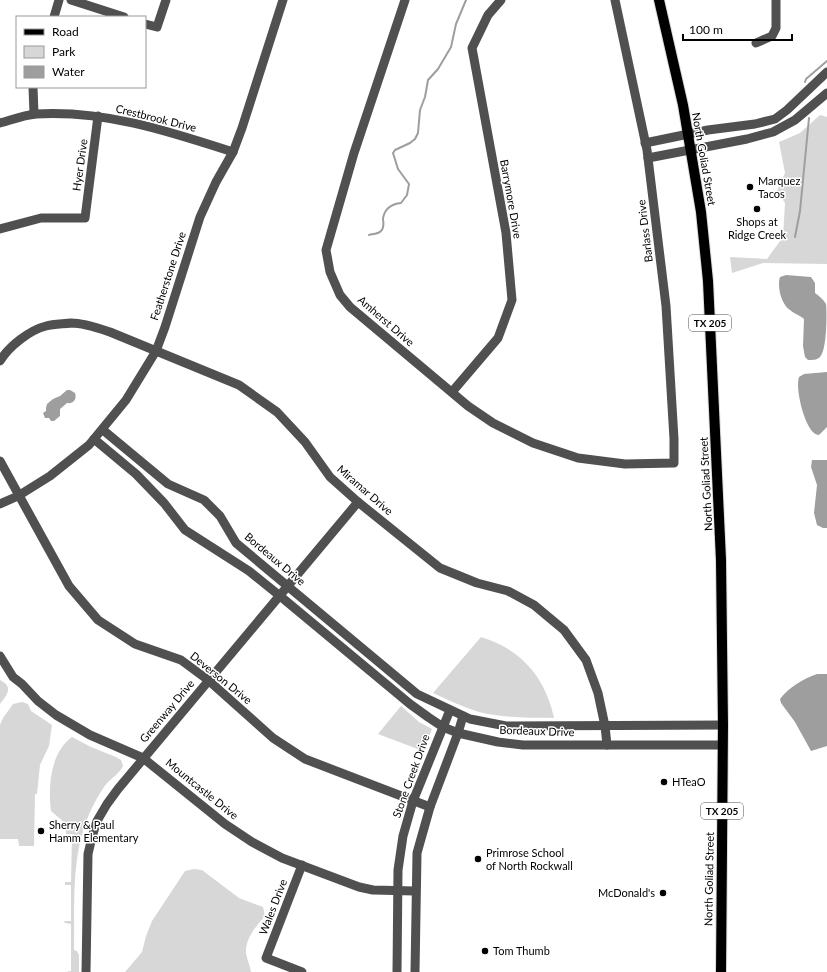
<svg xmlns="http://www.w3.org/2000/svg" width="827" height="972" font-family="Lato,sans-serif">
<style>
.green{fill:#d7d7d7}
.water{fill:#9e9e9e}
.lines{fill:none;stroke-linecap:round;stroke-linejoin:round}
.stream{stroke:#9e9e9e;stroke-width:2}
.major-casing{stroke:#dbdbdb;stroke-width:12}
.minor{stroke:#505050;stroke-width:9}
.major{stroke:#000;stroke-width:10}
.poi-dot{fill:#000;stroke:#fff;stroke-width:1.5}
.labels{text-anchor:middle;stroke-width:3;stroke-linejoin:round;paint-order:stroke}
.shield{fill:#fff;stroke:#4c4c4c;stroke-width:1}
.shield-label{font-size:10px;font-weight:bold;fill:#000}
.street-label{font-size:11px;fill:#000;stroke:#fff}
.poi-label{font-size:11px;fill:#000;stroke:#fff;text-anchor:start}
</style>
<rect width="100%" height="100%" fill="#fff"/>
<g class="green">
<path d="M820,115l7,2v147l-64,-1 -31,10 -2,-16 37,2 16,-22 2,-34 -8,-12 8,-18 -6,-31 21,-9z"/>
<path d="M481,637c40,12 64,40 73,81 -25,0 -50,0 -75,-6 -16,-5 -31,-12 -46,-19z"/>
<path d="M0,680c14,7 7,15 0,24z"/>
<path d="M22,702l6,2 3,7 21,14 -3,21 -9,19 -3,29h-2l-1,52h-15l-1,-7h-18v-114l3,-7 10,-14z"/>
<path d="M401,706l18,16 13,7 -9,22 -45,-17z"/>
<path d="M72,737l19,10 25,10 5,3 2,6c-3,6 -9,11 -14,15 -6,6 -10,14 -14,21 -25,46 -20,96 -21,148l3,1 2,4v17h-14l6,-1v-47l-6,-1 -1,-2h7v-36h-6v-3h6l1,-48h-6l-1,-11 -14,-12c-3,-24 -1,-58 21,-74z"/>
<path d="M194,869l8,1 37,28 24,9 2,9c-9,10 -20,23 -19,37 1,6 4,13 5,19h-126l17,-20 4,-16 6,-15 33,-50z"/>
</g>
<g class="water">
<path d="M786,275l25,2 4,6v10c4,3 8,6 11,11 1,9 1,46 -6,53 -3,3 -7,3 -12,3l-3,-3 -2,-11 1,-27c-4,-4 -10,-5 -14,-9 -9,-6 -13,-24 -10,-33z"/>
<path d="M827,372v55l-8,8c-1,0 -4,-1 -5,-2 -10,-8 -19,-45 -15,-56l5,-3z"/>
<path d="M67,390h3l5,3c2,6 -1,11 -8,10l-7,6v7l-6,5h-3l-2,-3h-4l-2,-5 3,-2v-3l1,-4 6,-5 7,-3z"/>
<path d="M812,460h15v68h-4l-6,-3 -3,-12 3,-28 -6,-18z"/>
<path d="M817,674h10v72l-16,5 -16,-29 -14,-19 -1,-4c9,-12 23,-20 37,-25z"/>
</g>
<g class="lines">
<g class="stream">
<path d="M805,82l1,-3 21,-18"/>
<path d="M369,235c4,-1 9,-1 12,-4 4,-4 2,-8 2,-13 2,-10 8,-14 18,-15l6,-8 2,-11 -11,-15 -5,-16 2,-3 15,-7 5,-4 3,-6 2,-23 5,-13 3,-17 10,-11 13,-22 5,-23 10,-24"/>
<path d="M795,237l5,-26 9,-93"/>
</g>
<g class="major-casing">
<path id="major" d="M659,0l24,105 18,107 7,69 13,279 2,165 -2,247"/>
</g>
<g class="minor">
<path d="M71,0l53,17"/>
<path d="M405,0l-51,153 -28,97 4,22 10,23 10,12 118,99 25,17 40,20 45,15 47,6 49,-1v-24l-8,-133 -19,-156 -32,-150"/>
<path d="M54,17l5,-17"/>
<path d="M145,24l12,3 9,-27"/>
<path d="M756,43l16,-7 4,-8v-28"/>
<path d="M33,87l1,27"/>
<path d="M0,123c11,-3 24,-8 36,-9 69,-4 132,17 197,38"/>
<path d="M645,143l63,-13 47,-6 20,-5 12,-9 40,-38"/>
<path d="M648,158l99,-19 26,-7 22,-12 32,-27"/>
<path d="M0,229l41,-11h44l13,-102"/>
<path d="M0,361c9,-15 30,-31 46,-35 7,-2 17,-2 25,-3 13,0 27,5 39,9l129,53 38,27 28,30 25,35 28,25 82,66 37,15 31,8 26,14 30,25 22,30 12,33 7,33 2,19"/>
<path d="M452,392l46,-54 14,-38 -6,-67 -34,-185 16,-33 13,-15"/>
<path d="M103,430l65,54 36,16 16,16 16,27 181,151 53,25 36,7 217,-1"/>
<path d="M94,439l42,35 28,29 21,27 64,41 31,25 130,108 18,13 15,10 15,6 40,9 25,3h199"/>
<path d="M0,461l69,125 29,34 37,24 46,16 27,20 65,58 32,21 125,48"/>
<path d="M0,504l18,-8 32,-20 39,-31 37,-45 30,-49 9,-24 35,-110 16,-35 17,-30 9,-24 41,-128"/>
<path d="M0,656l13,21 9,7 16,17 18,14 34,20 53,23 82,66 27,18 30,16 77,29 14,3 42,1"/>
<path d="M302,865l-36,93 36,14"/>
<path d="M86,972l2,-118 4,-17 5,-16 10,-17 11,-15 240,-287"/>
<path d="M397,972l1,-102 5,-34 10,-35 37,-91"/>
<path d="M415,972l2,-119 13,-46 28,-74 5,-17"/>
</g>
<use href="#major" class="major"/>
</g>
<g class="poi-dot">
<circle cx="750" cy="187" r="4"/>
<circle cx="757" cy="209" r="4"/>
<circle cx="664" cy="782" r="4"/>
<circle cx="41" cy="831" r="4"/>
<circle cx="478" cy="859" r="4"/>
<circle cx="663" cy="893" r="4"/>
<circle cx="485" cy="951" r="4"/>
</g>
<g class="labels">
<g class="shield">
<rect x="689" y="315" width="42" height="16" rx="3"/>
<rect x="701" y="803" width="42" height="16" rx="3"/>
</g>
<g class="shield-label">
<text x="710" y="327">TX 205</text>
<text x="722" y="815">TX 205</text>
</g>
<g class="street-label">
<text transform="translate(156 118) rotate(14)" y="4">Crestbrook Drive</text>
<text transform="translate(704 159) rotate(80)" y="4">North Goliad Street</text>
<text transform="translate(80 165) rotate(-82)" y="4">Hyer Drive</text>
<text transform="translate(511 199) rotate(80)" y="4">Barrymore Drive</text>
<text transform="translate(645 231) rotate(-97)" y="4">Barlass Drive</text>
<text transform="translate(168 276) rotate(-72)" y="4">Featherstone Drive</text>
<text transform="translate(386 321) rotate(41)" y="4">Amherst Drive</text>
<text transform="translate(706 484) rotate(-93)" y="4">North Goliad Street</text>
<text transform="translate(365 490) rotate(41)" y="4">Miramar Drive</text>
<text transform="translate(275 559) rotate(40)" y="4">Bordeaux Drive</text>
<text transform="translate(221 678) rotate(39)" y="4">Deverson Drive</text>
<text transform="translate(167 711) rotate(-50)" y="4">Greenway Drive</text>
<text transform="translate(537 731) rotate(2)" y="4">Bordeaux Drive</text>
<text transform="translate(411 776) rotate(-70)" y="4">Stone Creek Drive</text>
<text transform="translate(202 789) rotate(39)" y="4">Mountcastle Drive</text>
<text transform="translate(709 879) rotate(-89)" y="4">North Goliad Street</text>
<text transform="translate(273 907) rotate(-69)" y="4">Wales Drive</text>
</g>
<g class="poi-label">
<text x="758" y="185">Marquez<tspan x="758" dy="13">Tacos</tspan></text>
<text x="757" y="226" text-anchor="middle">Shops at<tspan x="757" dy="13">Ridge Creek</tspan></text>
<text x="672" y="786">HTeaO</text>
<text x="49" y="829">Sherry &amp; Paul<tspan x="49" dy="13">Hamm Elementary</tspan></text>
<text x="486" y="857">Primrose School<tspan x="486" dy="13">of North Rockwall</tspan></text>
<text x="655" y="897" text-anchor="end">McDonald's</text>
<text x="493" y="955">Tom Thumb</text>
</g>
</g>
<rect x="16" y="16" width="130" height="72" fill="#ffffff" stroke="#999999"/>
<rect x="24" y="29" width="20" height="6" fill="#000000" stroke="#999999"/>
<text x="52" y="36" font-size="12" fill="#000000">Road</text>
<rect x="24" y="46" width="20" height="12" fill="#d7d7d7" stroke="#999999"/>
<text x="52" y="56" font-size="12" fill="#000000">Park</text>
<rect x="24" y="66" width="20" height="12" fill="#9e9e9e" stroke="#999999"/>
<text x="52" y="76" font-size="12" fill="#000000">Water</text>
<path d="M683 34v6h109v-6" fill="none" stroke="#000000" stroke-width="2"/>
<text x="689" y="34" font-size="12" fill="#000000" stroke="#ffffff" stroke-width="3" paint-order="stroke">100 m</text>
</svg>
